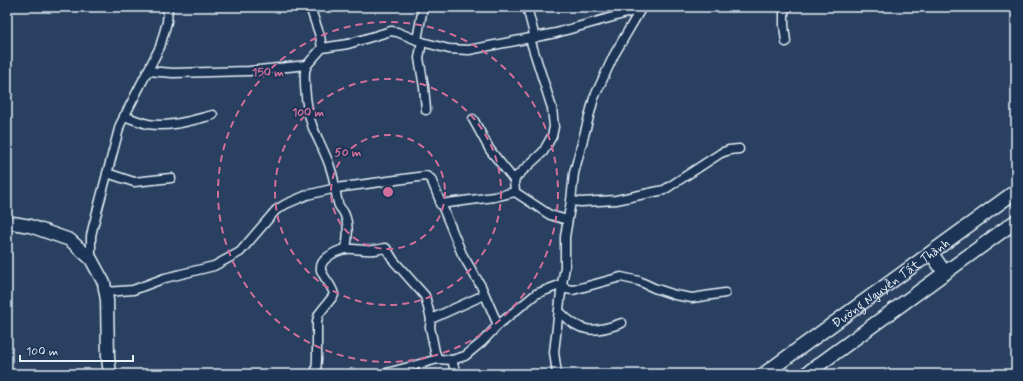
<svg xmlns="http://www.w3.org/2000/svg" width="1023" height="381" font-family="Mynerve,sans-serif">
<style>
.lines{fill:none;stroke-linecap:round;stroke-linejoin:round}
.minor-casing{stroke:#e8f1f8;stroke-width:11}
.secondary-casing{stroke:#e8f1f8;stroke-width:15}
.primary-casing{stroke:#e8f1f8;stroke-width:16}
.minor{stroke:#1d3557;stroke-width:8}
.secondary{stroke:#1d3557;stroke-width:12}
.primary{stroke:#1d3557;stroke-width:13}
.ring{fill:none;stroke:#d16f9a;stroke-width:2;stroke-dasharray:7 5}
.labels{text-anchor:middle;stroke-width:4;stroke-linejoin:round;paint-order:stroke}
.street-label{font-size:13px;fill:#e8f1f8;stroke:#1d3557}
.centre{fill:#d16f9a;stroke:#1d3557;stroke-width:2}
.ring-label{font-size:12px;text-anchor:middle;font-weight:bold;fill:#d16f9a;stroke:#1d3557;stroke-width:4;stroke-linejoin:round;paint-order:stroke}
</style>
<rect width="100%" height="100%" fill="#294061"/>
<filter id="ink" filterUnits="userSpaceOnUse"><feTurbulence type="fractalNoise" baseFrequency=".025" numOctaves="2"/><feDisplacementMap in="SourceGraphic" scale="8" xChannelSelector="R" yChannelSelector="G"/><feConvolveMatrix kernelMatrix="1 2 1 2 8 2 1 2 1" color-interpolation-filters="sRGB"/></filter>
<g filter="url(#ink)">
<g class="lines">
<g class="minor-casing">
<g id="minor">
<path d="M310,7l10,29 2,12"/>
<path d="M527,7l8,31"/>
<path d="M784,7v18l2,17"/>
<path d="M417,40l6,-33"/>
<path d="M422,42l-3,16 5,29 2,23"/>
<path d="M148,71l25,2 76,-2 58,-6"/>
<path d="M124,116c8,3 16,6 24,8 21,4 45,-4 65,-9"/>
<path d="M473,119l17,31 24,30"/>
<path d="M107,173l27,9 37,-4"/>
<path d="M515,192l-1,-12 3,-4 26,-24 9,-16 2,-9 -2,-19 -22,-69"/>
<path d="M571,201l10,1 35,-2 48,-10 57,-37 8,-3 10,-1"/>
<path d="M440,204l54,-7 21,-5 35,23 17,5"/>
<path d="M346,249c2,-11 3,-26 -2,-36 -2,-4 -5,-5 -6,-10 -3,-11 -3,-22 -7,-33 -4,-14 -12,-28 -18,-42 -6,-16 -9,-40 -8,-57l2,-6 15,-17 26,-4 43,-13 6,1 25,10 27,7 20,1 87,-17 85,-24"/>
<path d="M91,259v-23l2,-9 27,-102 40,-78 7,-25 1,-15"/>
<path d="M105,292l28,-2 32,-12 49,-12 26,-14 36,-42 10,-6 21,-9 29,-7 90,-12 5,3 31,75 19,32 17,39"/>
<path d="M559,311c21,23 36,22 63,12"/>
<path d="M431,319l53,-24"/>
<path d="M452,360l4,14"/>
<path d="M316,374l1,-15v-38l2,-7 15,-19c-1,-9 -10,-16 -13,-25 -2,-11 15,-19 24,-21 9,-1 19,2 29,1 4,0 8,-2 12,-2l8,13 31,35 6,23 -1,8 5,25 3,7"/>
<path d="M383,374l55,-15 14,1 13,-4 17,-14 16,-17 38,-31 26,-10 4,5 7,1 48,-13 18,4 15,7 21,7 17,3 33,-5"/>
<path d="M557,374l-3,-22 8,-68 3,-17v-30l6,-36 3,-28 20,-75 20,-43 28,-48"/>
</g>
</g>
<g class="secondary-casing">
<path id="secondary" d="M7,222l23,4 40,14 21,19 13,24 3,17 1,58 2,16"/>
</g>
<g class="primary-casing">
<g id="primary">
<path d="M931,253l14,20"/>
<path id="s1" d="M764,374l252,-183"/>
<path d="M806,374l210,-153"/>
</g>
</g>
<use href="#minor" class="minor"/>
<use href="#secondary" class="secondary"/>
<use href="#primary" class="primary"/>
</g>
</g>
<g class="ring">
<circle cx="388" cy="192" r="57"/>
<circle cx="388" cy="192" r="113"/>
<circle cx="388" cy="192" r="170"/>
</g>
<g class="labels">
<g class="street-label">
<text dy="5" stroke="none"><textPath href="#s1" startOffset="156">Đường Nguyễn Tất Thành</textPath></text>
</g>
</g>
<circle cx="388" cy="192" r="6" class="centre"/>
<g class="ring-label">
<text x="268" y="76">150 m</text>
<text x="308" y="116">100 m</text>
<text x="348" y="156">50 m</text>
</g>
<rect width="1023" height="381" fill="none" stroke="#1d3557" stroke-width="24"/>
<rect x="12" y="12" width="999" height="357" fill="none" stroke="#e8f1f8" stroke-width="1.5" filter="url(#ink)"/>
<path d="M20 355v6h113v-6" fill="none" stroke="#e8f1f8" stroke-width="2"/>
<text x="26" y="355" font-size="12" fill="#e8f1f8" stroke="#1d3557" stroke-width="3" paint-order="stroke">100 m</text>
</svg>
